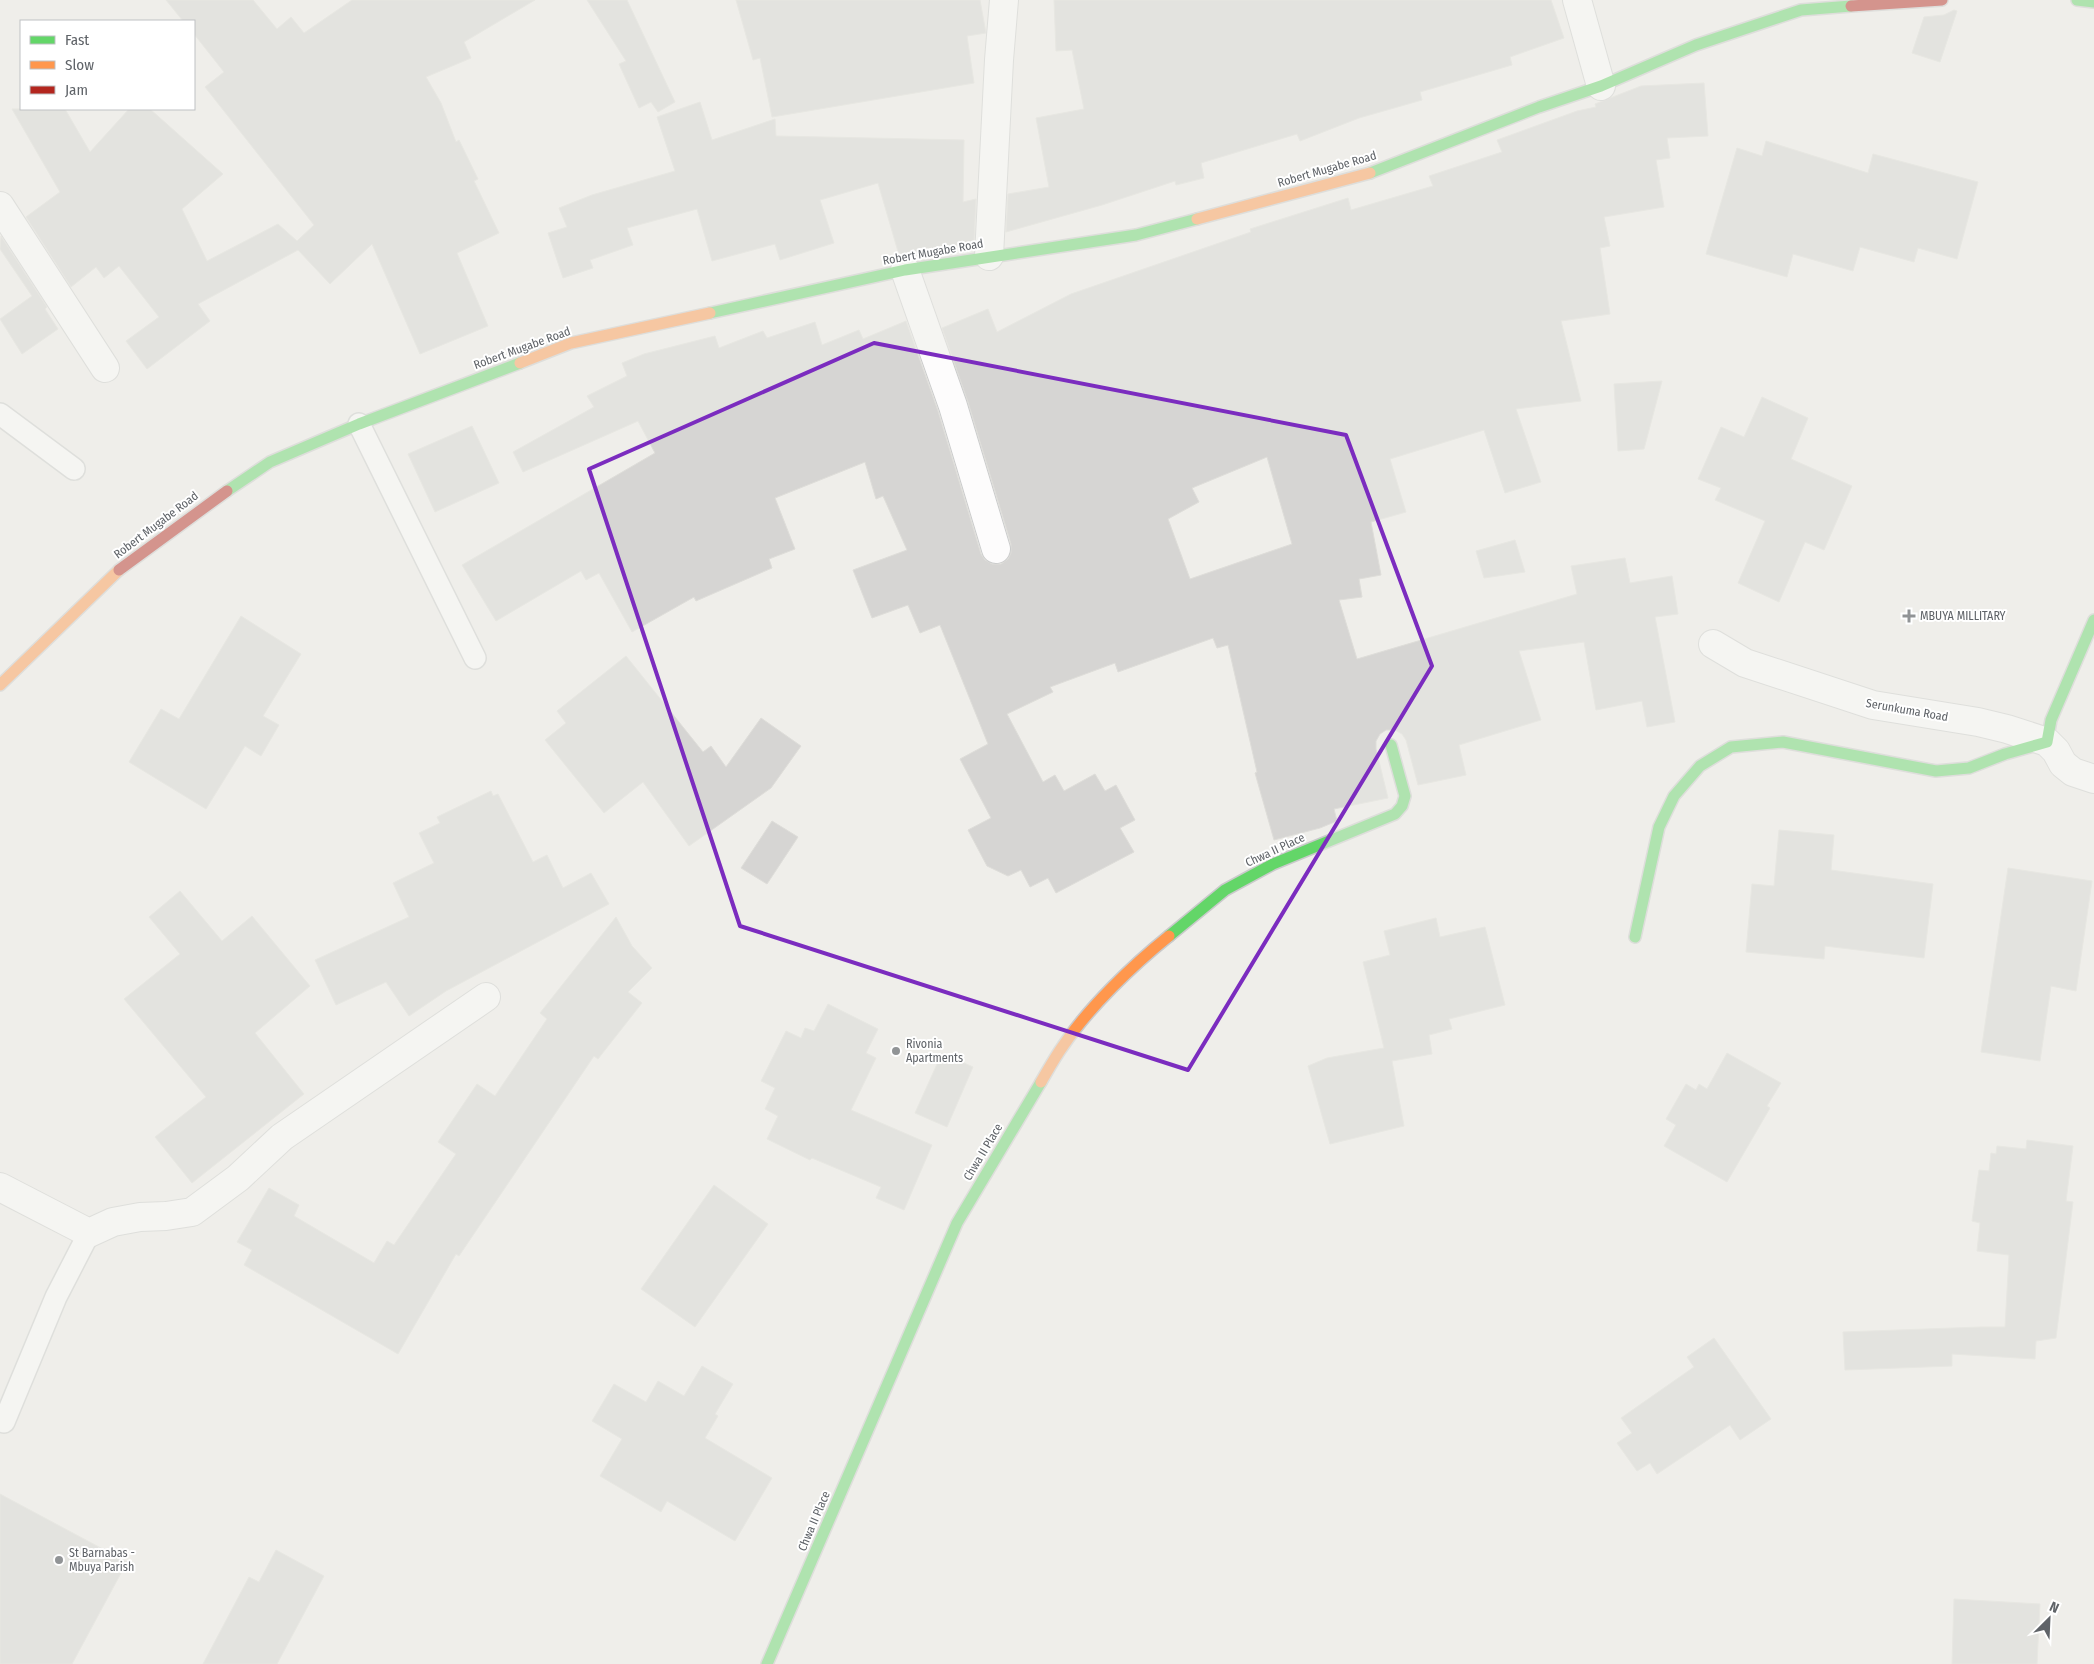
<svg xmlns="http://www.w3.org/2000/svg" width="2094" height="1664" font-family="'Fira Sans Condensed',sans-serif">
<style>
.building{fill:#d6d5d3;stroke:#deddd9;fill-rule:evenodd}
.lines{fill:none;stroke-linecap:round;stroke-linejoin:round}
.lane-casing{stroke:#cbcccc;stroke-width:24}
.street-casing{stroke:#cbcccc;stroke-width:30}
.fast-casing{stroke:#cacacb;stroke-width:14}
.slow-casing{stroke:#cacacb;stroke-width:14}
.jam-casing{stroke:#cacacb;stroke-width:14}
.lane{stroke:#fdfcfc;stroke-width:21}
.street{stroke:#fdfcfc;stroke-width:28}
.fast{stroke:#63d668;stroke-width:11}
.slow{stroke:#ff974d;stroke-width:11}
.jam{stroke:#b3261e;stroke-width:11}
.marked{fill:none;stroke:#7b2cbf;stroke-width:4;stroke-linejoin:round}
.poi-dot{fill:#919496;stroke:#fff;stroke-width:2}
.labels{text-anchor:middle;stroke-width:4;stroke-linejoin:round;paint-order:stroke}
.street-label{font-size:12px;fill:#5f6368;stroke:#fff}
.poi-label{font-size:12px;fill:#5f6368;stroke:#fff;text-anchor:start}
</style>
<rect width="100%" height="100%" fill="#efeeea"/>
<g class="building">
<path d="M166,0h87l24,29 14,-12 13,16 48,-33h183l-71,42 7,16 -45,19 15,26 15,39 3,-2 19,39 -4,2 25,52 -42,20 31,73 -68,28 -48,-110 -42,40 -32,-34 -100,54 12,17 -63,48 -21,-28 33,-24 -40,-51 -15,12 -8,-11 -25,20 -45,-70 34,-25 -48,-83h53l25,43 39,-43h21l73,65 -41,35 25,52 71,-37 19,17 17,-16 -109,-138 19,-15 -30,-38v-13h-11z"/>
<path d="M587,0h40l48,102 -17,10 -7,-10 -12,6 -20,-44 7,-3z"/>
<path d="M736,0h244l6,33 -19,3 7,47 -202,34 -12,-59 -7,2z"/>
<path d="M1054,0h497l13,38 -54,19 2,8 -92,27 2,8 -63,18 -59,23 -3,-7 -96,29 3,15 -28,7 -1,-4 -73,24 -96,27 2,-38 41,-7 -13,-69 48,-9 -12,-59 -16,1z"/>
<path d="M1954,10l3,1 -17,51 -28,-9 12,-36 20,-2z"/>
<path d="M1704,83l4,53 -41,2 3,20 -14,2 8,47 -60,10 6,29 -10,2 10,66 -49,7 20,80 -65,8 25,73 -36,11 -21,-63 -94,29 16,53 -35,10 10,53 -22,4 3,18 -23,3 18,59 220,-65 -6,-28 54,-8 5,25 42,-7 6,38 -23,3 20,105 -28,5 -5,-26 -46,9 -12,-68 -65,9 22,69 -82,25 7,30 -48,10 -12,-45 -4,-6 -7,-4h-9l-6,4 -4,7v8l12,49 -54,11 3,12 -17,7 -46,12 -19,-67 2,-1 -29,-127 -11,3 -4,-10 -95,34 -3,-9 -65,24 3,5 -46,22 36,68 12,-7 9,16 31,-17 10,17 11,-6 19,35 -15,8 14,24 -78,41 -8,-15 -18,9 -9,-17 -13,6 -21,-10 -19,-36 23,-12 -31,-59 28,-15 -48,-119 -20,8 -12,-28 -36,13 -19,-48 54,-20 -24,-54 -7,3 -11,-37 -90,36 20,51 -26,10 3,9 -76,33 -2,-4 -62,35 -33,-59 -13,7 -5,-9 -85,50 -34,-56 193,-112 -17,-32 -115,51 -10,-20 81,-45 -7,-11 40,-20 -5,-13 22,-9 71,-18 4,12 44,-17 4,7 48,-16 7,23 37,-15 4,9 43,-18 32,90 43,143 4,6 7,4h9l7,-5 3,-6v-9l-43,-142 -26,-74 46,-19 9,23 74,-38 180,-62 -1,-3 98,-31 3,12 82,-24 -4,-10 73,-24 -5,-12 80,-29 19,-4 -1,-3 46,-18zM1267,457l25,87 -102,35 -22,-60 31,-17 -7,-14z"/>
<path d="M700,102l12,38 63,-21 1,17 188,4 -1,62 13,-3 -2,42 -22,6 -53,8 -21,-72 -58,17 14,43 -54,17 -5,-16 -63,17 -15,-52 -70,19 6,17 -43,15 3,8 -30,10 -15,-45 19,-6 -8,-19 33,-13 83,-24 -18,-54z"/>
<path d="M1766,141l102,32 5,-19 105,28 -21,77 -39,-11 -4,14 -54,-15 -7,24 -60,-17 -6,23 -81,-23 31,-106 25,8z"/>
<path d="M1,236l46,71 -2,2 13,20 -36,25 -22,-35 32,-23 -32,-47z"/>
<path d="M1662,381l-18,68 -26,2 -4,-67z"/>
<path d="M1762,397l46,21 -17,41 61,27 -28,64 -19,-8 -26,60 -41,-19 27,-62 -50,-21 6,-12 -23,-9 23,-52 23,10z"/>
<path d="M472,426l27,57 -64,29 -27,-58z"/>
<path d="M1515,540l10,32 -41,6 -8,-27z"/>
<path d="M241,616l60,38 -38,62 16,9 -18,31 -16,-10 -39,63 -77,-47 32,-53 18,10z"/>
<path d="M626,656l77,96 8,-6 15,21 35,-49 40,28 -30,42 -82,58 -46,-64 -39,31 -59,-73 21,-17 -9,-12z"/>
<path d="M491,791l2,5 5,-2 35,68 14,-7 16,33 28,-15 18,31 -163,87 -37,25 -23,-34 -50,23 -21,-45 94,-43 -16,-34 41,-20 -15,-30 21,-10 -3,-6z"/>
<path d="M772,821l26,16 -31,47 -26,-16z"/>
<path d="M1779,830l55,5 -3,35 102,14 -9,74 -99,-12 -1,13 -78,-7 6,-68 22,2z"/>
<path d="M2008,868l84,13 -16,110 -25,-5 -11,75 -59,-9z"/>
<path d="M180,891l42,50 30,-25 58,70 -55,47 49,61 -112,89 -37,-46 51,-40 -82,-98 56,-45 -31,-37z"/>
<path d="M616,917l16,29 20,22 -24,24 14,11 -44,56 -4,-3 -135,200 -3,-2 -58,100 -154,-89 8,-15 -15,-8 32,-54 30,17 -5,11 80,47 13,-22 7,4 62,-91 -18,-12 39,-58 18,12 52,-77 -7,-6z"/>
<path d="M1436,918l4,19 45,-10 20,78 -56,14 3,10 -23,6 3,19 -40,7 12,65 -74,18 -22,-78 19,-8 57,-10 -21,-86 27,-7 -6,-24z"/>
<path d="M828,1004l50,25 -12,24 10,5 -25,52 81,35 -28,65 -28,-12 5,-11 -69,-29 -2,2 -43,-21 11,-23 -13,-7 10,-21 -14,-7 25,-50 15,7 4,-10 9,3z"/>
<path d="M942,1053l31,14 -26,60 -32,-14z"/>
<path d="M1727,1053l54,30 -14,23 3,2 -43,74 -63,-36 12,-21 -10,-6 20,-35 10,6 3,-6 8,5z"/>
<path d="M2027,1140l46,6 -7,55 7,1 -17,136 -20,3 -1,18 -83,-5v12l-107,4 -2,-38 138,-5h24l4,-72 -32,-4 3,-28 -8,-2 7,-51 10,1 2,-18 5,1 1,-8 29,3z"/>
<path d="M714,1185l54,39 -73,103 -54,-38z"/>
<path d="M1714,1338l57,81 -31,21 -10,-15 -73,49 -7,-11 -13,8 -20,-28 15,-10 -11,-15 73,-51 -7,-10z"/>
<path d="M702,1366l31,18 -18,30 3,2 -13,22 67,40 -37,63 -68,-40 -6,11 -61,-36 22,-37 -30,-18 22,-37 32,18 12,-21 26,15z"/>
<path d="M0,1494l127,68 -55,102h-72z"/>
<path d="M276,1550l48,26 -47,88h-74l46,-87 10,5z"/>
<path d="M1954,1599l86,5 -3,60h-85z"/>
</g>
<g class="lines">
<g class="lane-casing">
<g id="lane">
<path d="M0,414l74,55"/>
<path d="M359,424l116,234"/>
<path d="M4,1422l52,-125 33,-64"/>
</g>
</g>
<g class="street-casing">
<g id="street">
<path d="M1577,0l24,86"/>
<path d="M0,206l105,162"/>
<path d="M989,256l10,-196 5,-60"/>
<path d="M905,270l48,136 43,143"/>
<path d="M1713,644l32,19 128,42 105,17 29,7 40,13 9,9 7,13 10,8 21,7"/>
<path d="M0,1187l89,46 24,-11 27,-5 26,-1 26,-4 46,-34 44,-41 204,-140"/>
</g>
</g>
<g class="fast-casing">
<g id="fast">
<path d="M2077,0l17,2"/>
<path d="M1370,173l169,-66 62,-21 95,-41 105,-35 50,-4"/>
<path d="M710,313l195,-43 231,-35 61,-16"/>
<path d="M227,491l43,-29 89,-38 161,-61"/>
<path d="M1169,936l56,-46 48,-26 122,-50 7,-8 3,-10 -14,-51"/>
<path d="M1635,937l24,-110 15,-31 26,-30 31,-19 52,-5 153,29 33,-3 36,-14 42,-12 4,-22 43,-100"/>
<path d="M767,1664l190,-441 84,-141"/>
</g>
</g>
<g class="slow-casing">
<g id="slow">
<path d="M1197,219l173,-46"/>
<path d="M520,363l51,-20 139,-30"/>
<path d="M0,685l119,-115"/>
<path d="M1041,1082c7,-12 14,-25 22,-36 26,-39 70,-81 106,-110"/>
</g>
</g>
<g class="jam-casing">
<g id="jam">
<path d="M1851,6l91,-6"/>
<path d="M119,570l108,-79"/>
</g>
</g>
<use href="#lane" class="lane"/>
<use href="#street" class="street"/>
<use href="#fast" class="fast"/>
<use href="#slow" class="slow"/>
<use href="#jam" class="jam"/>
</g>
<path d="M0 0H2094V1664H0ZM874,343l472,92 86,231 -244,404 -448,-144 -151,-457z" fill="#efeeea" fill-opacity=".55" fill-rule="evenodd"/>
<path class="marked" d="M874,343l472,92 86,231 -244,404 -448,-144 -151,-457z"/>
<g class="poi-dot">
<path d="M1906.5 608.5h5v5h5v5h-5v5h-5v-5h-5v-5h5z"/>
<circle cx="896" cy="1051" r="5"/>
<circle cx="59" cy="1560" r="5"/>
</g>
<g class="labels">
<g class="street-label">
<text transform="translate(1327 169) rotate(-16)" y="4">Robert Mugabe Road</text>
<text transform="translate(933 252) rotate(-10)" y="4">Robert Mugabe Road</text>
<text transform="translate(522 348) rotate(-20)" y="4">Robert Mugabe Road</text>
<text transform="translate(156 525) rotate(-37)" y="4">Robert Mugabe Road</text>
<text transform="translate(1907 710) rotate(10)" y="4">Serunkuma Road</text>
<text transform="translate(1275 850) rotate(-25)" y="4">Chwa II Place</text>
<text transform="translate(983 1152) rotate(-59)" y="4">Chwa II Place</text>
<text transform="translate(814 1521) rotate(-67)" y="4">Chwa II Place</text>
</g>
<g class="poi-label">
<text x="1920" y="620">MBUYA MILLITARY</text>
<text x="906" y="1048">Rivonia<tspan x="906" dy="14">Apartments</tspan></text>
<text x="69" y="1557">St Barnabas -<tspan x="69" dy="14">Mbuya Parish</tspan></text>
</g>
</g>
<rect x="20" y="20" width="175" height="90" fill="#ffffff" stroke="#bfc1c3"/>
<rect x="30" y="36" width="25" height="8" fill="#63d668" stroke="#bfc1c3"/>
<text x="65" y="45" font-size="15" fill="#5f6368">Fast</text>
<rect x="30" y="61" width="25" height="8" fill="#ff974d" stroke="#bfc1c3"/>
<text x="65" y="70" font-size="15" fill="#5f6368">Slow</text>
<rect x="30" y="86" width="25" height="8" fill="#b3261e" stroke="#bfc1c3"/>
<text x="65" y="95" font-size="15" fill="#5f6368">Jam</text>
<g transform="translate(2049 1619) rotate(24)" stroke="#ffffff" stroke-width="4" paint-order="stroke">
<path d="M0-4L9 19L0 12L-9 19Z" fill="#5f6368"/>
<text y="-8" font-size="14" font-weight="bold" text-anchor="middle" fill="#5f6368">N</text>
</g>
</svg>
